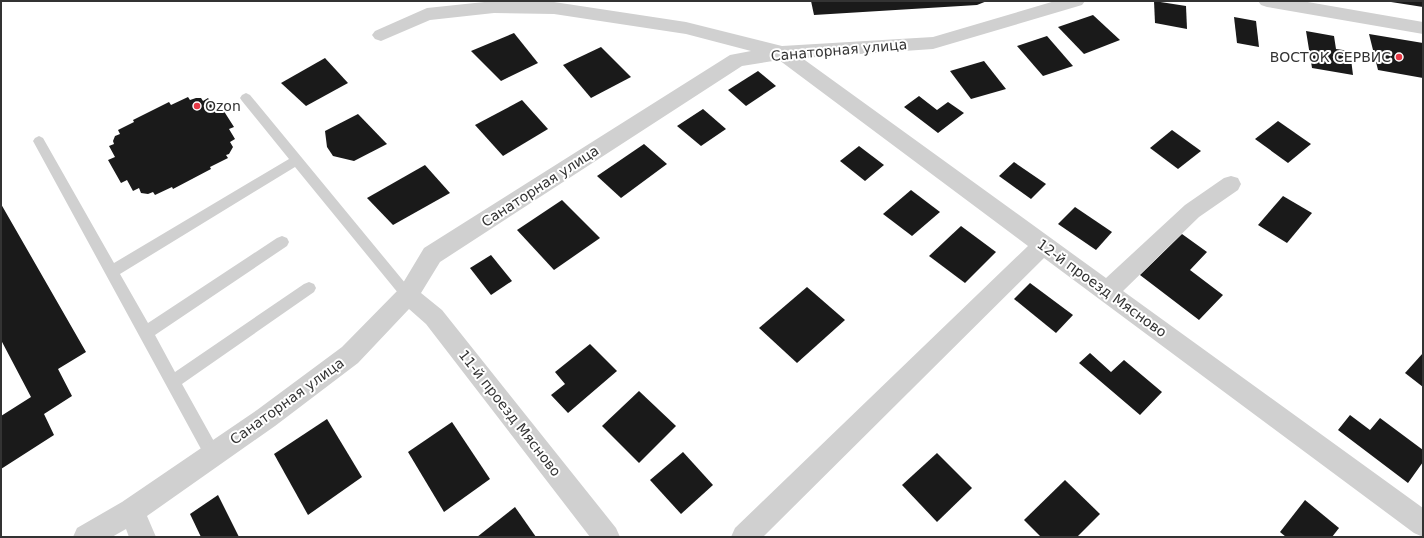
<svg xmlns="http://www.w3.org/2000/svg" width="1424" height="538" font-family="'DejaVu Sans',sans-serif">
<style>
.building{fill:#1a1a1a}
.lines{fill:none;stroke-linecap:round;stroke-linejoin:round}
.service{fill:#d0d0d0;fill-rule:evenodd}
.minor{fill:#d0d0d0;fill-rule:evenodd}
.poi-dot{fill:#e63946;stroke:#fff;stroke-width:1.5}
.labels{text-anchor:middle;stroke-width:4;stroke-linejoin:round;paint-order:stroke}
.street-label{font-size:14px;fill:#333;stroke:#fff}
.poi-label{font-size:14px;fill:#333;stroke:#fff;text-anchor:end}
</style>
<rect width="100%" height="100%" fill="#fff"/>
<g class="building">
<path d="M811,1h176l-10,4 -163,10z"/>
<path d="M1154,1l32,5 1,23 -32,-6z"/>
<path d="M1391,1h32v6l-32,-5z"/>
<path d="M1093,15l27,25 -36,14 -26,-27z"/>
<path d="M1234,17l22,4 3,26 -22,-4z"/>
<path d="M1306,31l28,5 2,13 14,2 3,24 -41,-7z"/>
<path d="M514,33l24,30 -37,18 -30,-30z"/>
<path d="M1369,34l54,9v35l-45,-8z"/>
<path d="M1047,36l26,30 -30,10 -26,-30z"/>
<path d="M601,47l30,30 -40,21 -28,-33z"/>
<path d="M325,58l23,25 -42,23 -25,-23z"/>
<path d="M984,61l22,28 -35,10 -21,-28z"/>
<path d="M758,71l18,15 -30,20 -18,-16z"/>
<path d="M919,96l18,14 11,-8 16,11 -26,20 -34,-26z"/>
<path d="M188,97l2,3 6,-2h5l2,3 5,-3 7,10 5,-3 14,22 -5,2 6,10 -5,3 3,5 -4,7 -3,1 2,3 -18,9 1,2 -38,20 -1,-2 -17,8 -2,-3 -5,2 -7,-1 -2,-5 -6,3 -6,-11 -6,3 -13,-23 7,-3 -6,-11 5,-2 -1,-3 2,-5 5,-2 -2,-4 16,-8 -1,-2 36,-18 2,3z"/>
<path d="M522,100l26,29 -45,27 -28,-31z"/>
<path d="M703,109l23,20 -25,17 -24,-20z"/>
<path d="M358,114l29,30 -33,17 -21,-5 -6,-9 -2,-16z"/>
<path d="M1278,121l33,23 -23,19 -33,-24z"/>
<path d="M1172,130l29,21 -23,18 -28,-21z"/>
<path d="M644,144l23,20 -46,34 -24,-22z"/>
<path d="M859,146l25,19 -19,16 -25,-20z"/>
<path d="M1014,162l32,22 -15,15 -32,-23z"/>
<path d="M425,165l25,28 -57,32 -26,-27z"/>
<path d="M911,190l29,22 -28,24 -29,-22z"/>
<path d="M1283,196l29,17 -25,30 -29,-18z"/>
<path d="M562,200l38,38 -46,32 -37,-40z"/>
<path d="M1,204l85,148 -28,17 14,27 -28,18 10,21 -53,34v-53l30,-19 -30,-57z"/>
<path d="M1075,207l37,25 -16,18 -38,-26z"/>
<path d="M961,226l35,26 -31,31 -36,-27z"/>
<path d="M1182,234l25,18 -17,18 33,25 -24,25 -59,-45z"/>
<path d="M491,255l21,26 -21,14 -21,-27z"/>
<path d="M1030,283l43,32 -17,18 -42,-34z"/>
<path d="M807,287l38,33 -48,43 -38,-35z"/>
<path d="M590,344l27,27 -49,42 -17,-18 14,-11 -10,-12z"/>
<path d="M1090,353l21,19 13,-12 38,32 -22,23 -61,-52z"/>
<path d="M1423,353v34l-18,-14z"/>
<path d="M639,391l37,35 -37,37 -37,-37z"/>
<path d="M1350,415l20,15 10,-12 43,32v12l-15,21 -70,-53z"/>
<path d="M327,419l35,58 -54,38 -34,-61z"/>
<path d="M452,422l38,57 -46,33 -36,-60z"/>
<path d="M683,452l30,33 -32,29 -31,-34z"/>
<path d="M937,453l35,35 -35,34 -35,-37z"/>
<path d="M1065,480l35,34 -23,23h-36l-17,-17z"/>
<path d="M218,495l21,42h-38l-11,-23z"/>
<path d="M1305,500l34,28 -7,9h-46l-6,-5z"/>
<path d="M515,507l21,30h-59z"/>
</g>
<g class="lines">
<path class="service" d="M246,93l4,2 165,200 -2,4 -5,2 -5,-2 -108,-132 -175,107 28,49 129,-85 5,-2 5,2 2,4 -2,4 -132,89 20,37 129,-88 5,-2 5,2 2,4 -2,4 -132,92 39,70 -2,6 -6,2 -6,-2 -174,-319 2,-3 4,-2 4,2 71,125 175,-104 -47,-58 -2,-3 2,-3z"/>
<g class="minor">
<path d="M494,1l60,1 132,20 96,24 151,-9 122,-36h30l-3,4 -149,44 -131,9 304,220 79,-73 39,-27 7,-2 7,2 3,6 -3,6 -39,27 -76,74 300,217v29l-9,-4 -370,-275 -281,279h-32l4,-9 293,-282 -249,-186 -37,6 -302,196 -19,31 21,17 174,218 4,9h-30l-164,-213 -17,-15 -51,54 -83,63 -128,90 9,21h-27l-3,-8 -14,8h-39l4,-9 45,-26 135,-92 85,-63 58,-59 24,-40 306,-193 21,-4 -65,-17 -132,-20 -60,-1 -64,7 -49,21 -6,-2 -3,-4 3,-4 52,-23z"/>
<path d="M1258,1h44l121,21v12l-156,-27 -6,-2z"/>
</g>
</g>
<g class="poi-dot">
<circle cx="1399" cy="57" r="4"/>
<circle cx="197" cy="106" r="4"/>
</g>
<g class="labels">
<g class="street-label">
<text transform="translate(839 50) rotate(-5)" y="5">Санаторная улица</text>
<text transform="translate(540 186) rotate(-33)" y="5">Санаторная улица</text>
<text transform="translate(1102 288) rotate(36)" y="5">12-й проезд Мясново</text>
<text transform="translate(287 401) rotate(-36)" y="5">Санаторная улица</text>
<text transform="translate(510 413) rotate(52)" y="5">11-й проезд Мясново</text>
</g>
<g class="poi-label">
<text x="1391" y="62">ВОСТОК СЕРВИС</text>
<text x="205" y="111" text-anchor="start">Ozon</text>
</g>
</g>
<rect width="1424" height="538" fill="none" stroke="#333333" stroke-width="4"/>
</svg>
